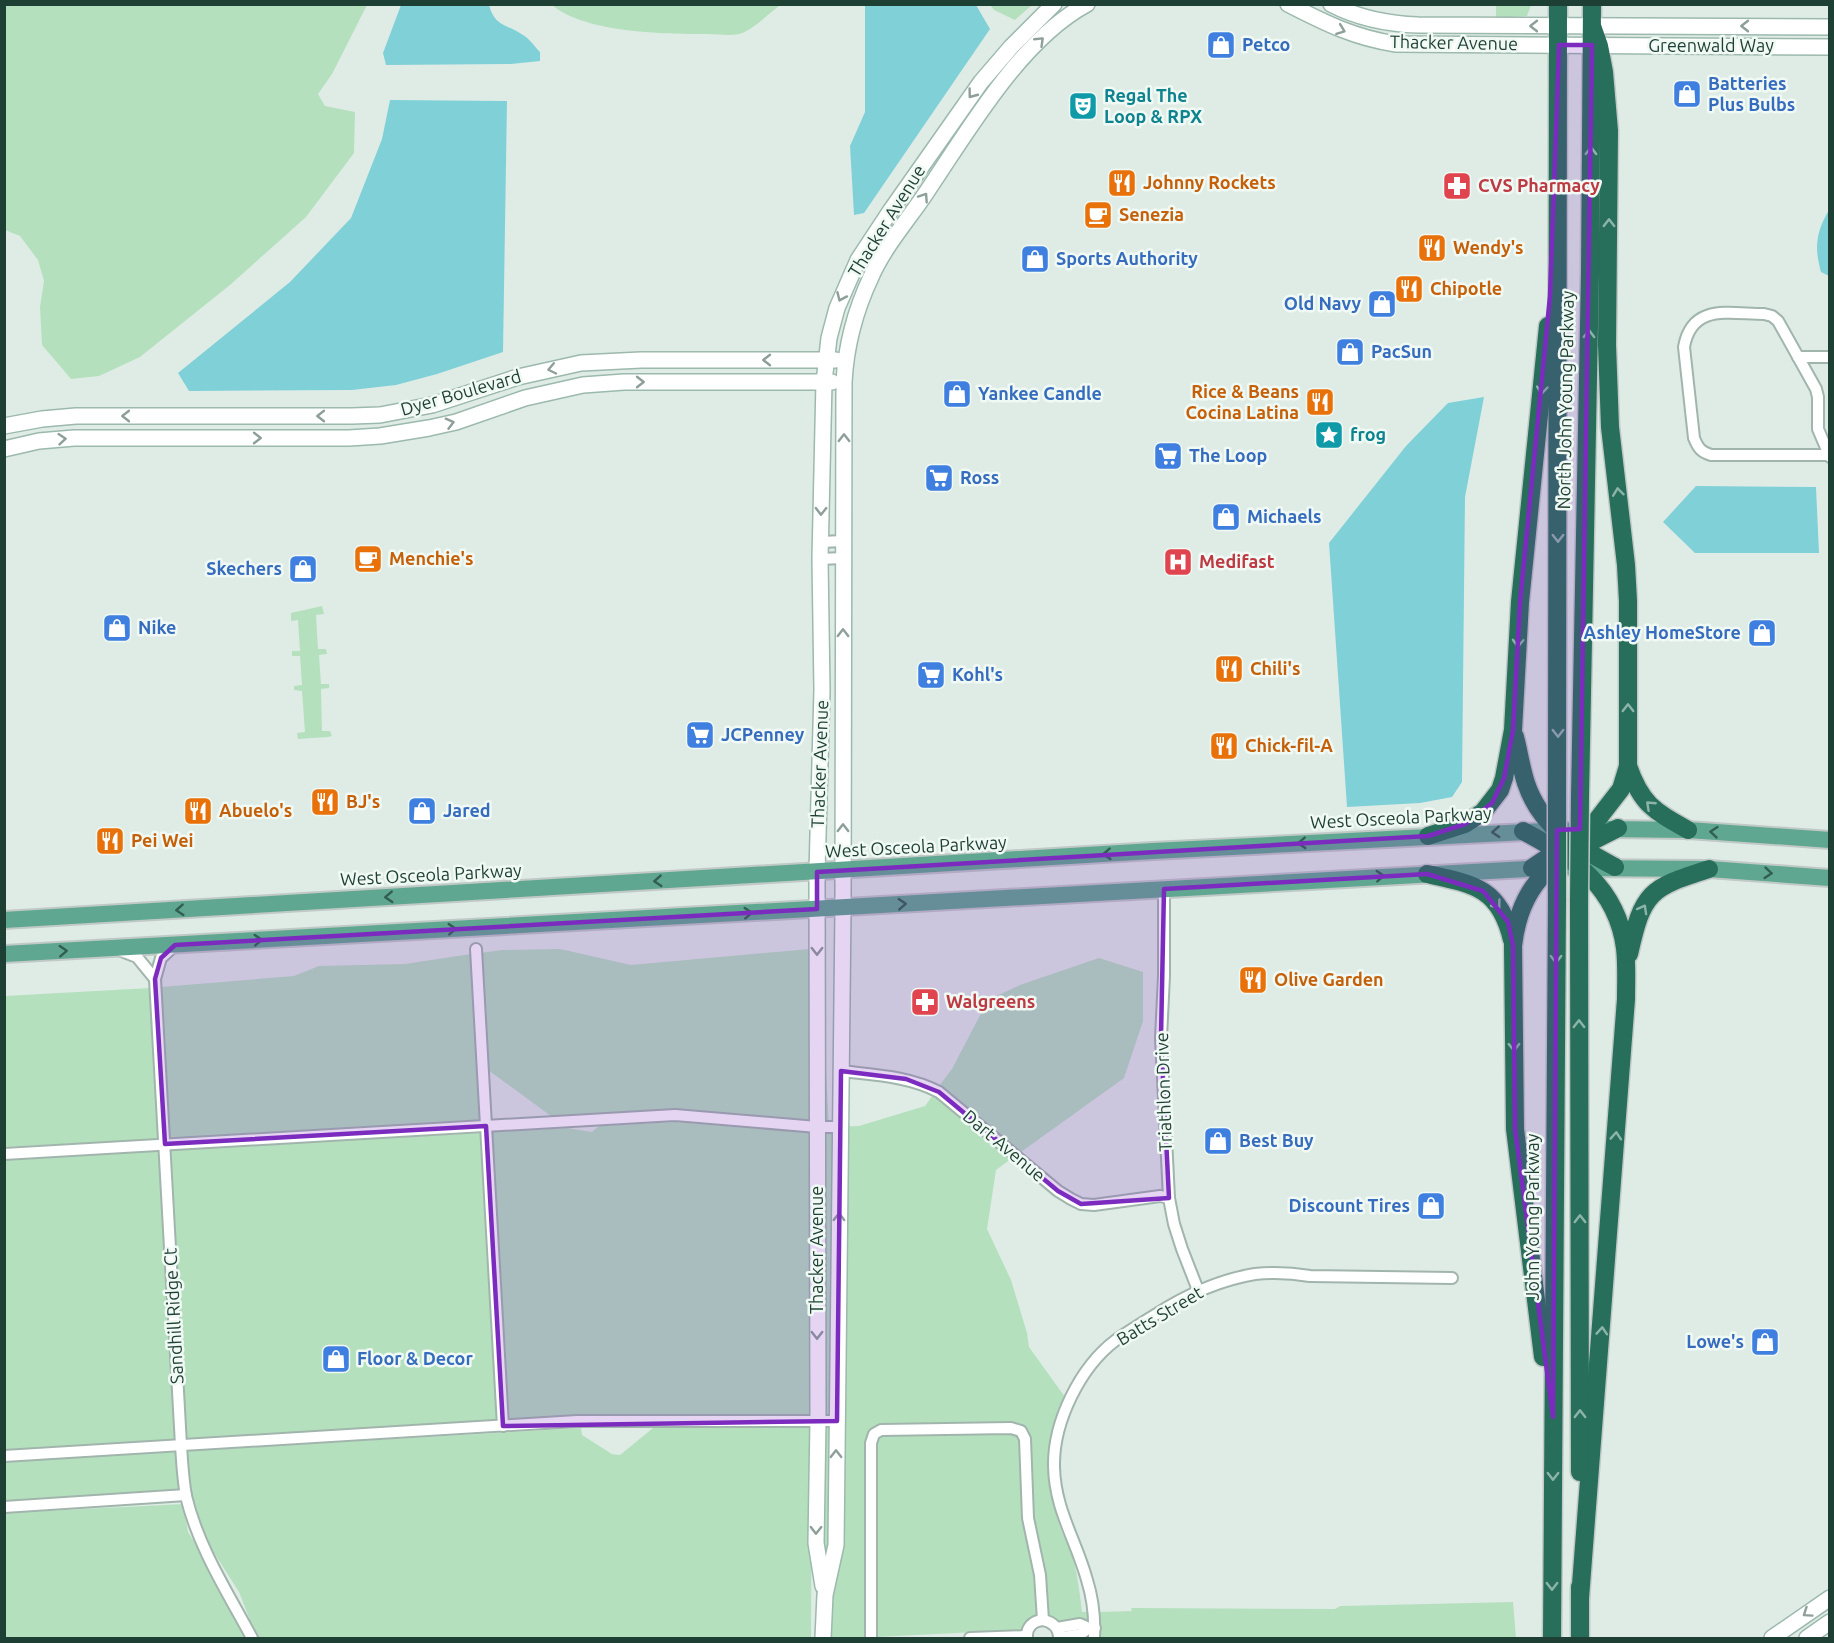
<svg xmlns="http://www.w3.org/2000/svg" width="1834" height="1643" font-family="Ubuntu,sans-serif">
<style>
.green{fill:#b5e0be}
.water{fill:#80d0d8}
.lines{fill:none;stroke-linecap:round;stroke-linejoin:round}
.street-casing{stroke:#a1b5ad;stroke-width:14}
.secondary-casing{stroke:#9cb9ad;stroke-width:18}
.primary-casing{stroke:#c0c9c6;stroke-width:20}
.highway-casing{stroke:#c0c9c6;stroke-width:21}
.street{stroke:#fff;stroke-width:10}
.secondary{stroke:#fff;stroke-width:15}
.primary{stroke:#5fa790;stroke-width:16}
.highway{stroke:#276e5b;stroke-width:18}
.highway-bridge-casing{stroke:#c0c9c6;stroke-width:21;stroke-linecap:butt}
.highway-bridge{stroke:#276e5b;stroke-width:18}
.oneway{stroke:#8e9f9a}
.oneway2{stroke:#8cb4a8}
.oneway3{stroke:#325e50}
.marked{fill:#7b2cbf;fill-opacity:0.2;stroke:#7b2cbf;stroke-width:4.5;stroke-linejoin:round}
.labels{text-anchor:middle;stroke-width:5;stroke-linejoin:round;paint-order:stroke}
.street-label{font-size:18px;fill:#1e3f34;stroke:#f0f9f4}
.shop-label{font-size:18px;font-weight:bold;fill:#366cbe;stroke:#f0f9f4;text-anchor:start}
.culture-label{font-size:18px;font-weight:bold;fill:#0d838f;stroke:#f0f9f4;text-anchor:start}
.food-label{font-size:18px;font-weight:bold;fill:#c56008;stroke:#f0f9f4;text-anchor:start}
.health-label{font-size:18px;font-weight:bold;fill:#be3a42;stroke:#f0f9f4;text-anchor:start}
</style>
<rect width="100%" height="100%" fill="#dfece6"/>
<g class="green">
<path d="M4,5h363l-35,69 -14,20 7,12 30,6 -1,41 -48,64 -76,68 -90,72 -41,19 -28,3 -29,-34 -2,-38 4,-26 -6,-21 -18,-24 -15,-6z"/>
<path d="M552,5h228c-10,8 -29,26 -41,29 -10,2 -22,0 -32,0 -43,0 -122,-1 -155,-29z"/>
<path d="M990,5h42l-17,15 -21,-10z"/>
<path d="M1496,5h35l-4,11 -31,2z"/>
<path d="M322,606l2,8 -8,1 2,34h8l1,5 -8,1 2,29h8v4l-8,1 1,42h8l2,5 -4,1 -30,2 -1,-6 8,-1 -3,-41 -8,-1v-4l8,-1 -2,-29h-8v-5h8l-2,-31 -7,1v-8z"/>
<path d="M560,949l71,16 179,-16 1,171 -136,-11 -124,7 -63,-46 -7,-117 21,-3z"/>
<path d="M471,954l9,166 -310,18 -9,-151 133,-11 25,-10 86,-2z"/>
<path d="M1099,958l44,14v49l-19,57 -103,74 -81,-67 12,-16 36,-69 32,-15z"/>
<path d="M821,976l8,151 30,-1 66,-20 8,-11 78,64 -15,11 -9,59 24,51 16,53 2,14 36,50c-18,38 -21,81 -8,121 4,15 13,29 17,44 4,16 6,33 8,50h6l1,8h-10l-19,5 -12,-9 -5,-51 -10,-47 -2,-79 -6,-12 -14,-5 -130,2 -12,7 -3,12 -1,195h-43z"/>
<path d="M150,988l9,151 -154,8v-151z"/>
<path d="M675,1122l137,10v283h-232l-71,4 -17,-287 75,-4 25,4 7,-6z"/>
<path d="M481,1133l17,287 -312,19 -16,-289z"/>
<path d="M159,1151l17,288 -171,11v-290z"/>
<path d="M581,1428l1,7 30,19 8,1 33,-27h159l-1,210h-554l-18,-46 -42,-66 -9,-56 -1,-19z"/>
<path d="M1010,1434l7,2 3,5 2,78 10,47 5,49 -11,6 -6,9 -144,7 1,-193 2,-6 3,-2z"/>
<path d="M176,1452l5,39 -176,10v-39z"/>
<path d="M183,1504l5,28 41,65 16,41h-240v-125z"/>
<path d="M1513,1602l3,36h-416l-1,-26 33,-1 -1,-3 204,1 5,-3z"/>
</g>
<g class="water">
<path d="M401,5h88c6,22 18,19 34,30 6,3 12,12 17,17v9l-29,3 -125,1 -3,-12z"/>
<path d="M865,5h111l14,24 -126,184 -10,2 -4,-69 15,-34z"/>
<path d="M390,100l117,1 -4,251 -66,22 -41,11 -44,5 -163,1 -11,-18 112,-91 61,-64 31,-79z"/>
<path d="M1829,210l1,66h-1l-8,-4c-7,-25 -5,-40 8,-62z"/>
<path d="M1484,397l-19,100 -3,285 -10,15 -32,6 -73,4 -18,-264 77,-97 42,-43z"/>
<path d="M1696,486l120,1 3,66h-124l-32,-31z"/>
</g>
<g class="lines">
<g class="street-casing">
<g id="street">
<path d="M1798,357h32"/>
<path d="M1829,455h-118c-10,-3 -13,-7 -17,-17l-10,-91c8,-44 45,-33 80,-33l8,2 6,5 38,68 2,8v32l12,28"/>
<path d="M821,542l22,-1"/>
<path d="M820,559l23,-1"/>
<path d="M1164,889v87l-3,62 8,160 5,26 8,25 16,41"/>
<path d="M476,949l27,477"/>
<path d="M119,950l18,7 18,22 6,-21 14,-13"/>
<path d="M155,979l26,466c1,17 2,34 5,51 12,51 42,97 66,142"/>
<path d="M841,1071c33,4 68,5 98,21l119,99 13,8 10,5 13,1 66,-9 9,2"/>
<path d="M4,1154l671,-39 142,12h23"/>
<path d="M4,1456l573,-35h260"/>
<path d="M4,1507l182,-12"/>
<path d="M1057,1628l23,-4 9,4h6"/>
<path d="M871,1638v-195l3,-9 7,-4 130,-2 10,3 4,8 3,79 12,57 3,45"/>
<path d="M970,1638l57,-2"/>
<path d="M1027,1638c-1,-10 5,-17 16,-18 10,2 16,8 16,18"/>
<path d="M1059,1638l22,-4 8,-6"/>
<path d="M1094,1638c1,-20 -1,-39 -7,-58 -11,-40 -32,-70 -33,-113 -1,-45 26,-100 62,-127 13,-9 26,-17 39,-25 31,-20 63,-35 100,-41 19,-2 37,-1 55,2l142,2"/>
</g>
</g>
<g class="secondary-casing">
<g id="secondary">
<path d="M1288,4c37,19 67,34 108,40l434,3"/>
<path d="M1331,4c27,14 56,20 87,21l412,2"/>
<path d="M4,426l38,-7 34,-3h276l28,-1 52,-10 86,-28 63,-14 60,-3h195"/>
<path d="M4,449l35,-8 35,-3h275l31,-2 49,-8 27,-6 69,-24 58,-13 41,-3h208"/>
<path d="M823,1586l-7,-43 2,-122 -1,-549 5,-182 -2,-131 4,-177 5,-44 8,-30 21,-48 33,-50 90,-128 30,-35 43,-43"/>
<path d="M823,1638l2,-43 11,-50 7,-637 1,-526c2,-37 11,-71 27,-105 13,-30 37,-57 55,-84 42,-62 94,-153 161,-189"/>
<path d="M1772,1638l58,-40"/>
<path d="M1807,1638l23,-16"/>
</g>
</g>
<g class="primary-casing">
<g id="primary">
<path d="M1606,829l82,1 142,10"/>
<path d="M1572,868l137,1 121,9"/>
<path d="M4,920l1149,-69 412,-21"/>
<path d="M4,954l1539,-86"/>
</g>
</g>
<g class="highway-casing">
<g id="highway">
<path d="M1515,737c4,15 6,31 11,46 15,45 50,63 89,84"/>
<path d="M1628,766c13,38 26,45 60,64"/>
<path d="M1557,797l1,-793"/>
<path d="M1580,797l10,-524 2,-269"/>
<path d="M1523,831c50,26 94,56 102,117 2,17 1,34 1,51l-46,599"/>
<path d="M1428,836l37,-12 18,-12 17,-22 4,-12 9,-48 7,-128 28,-276"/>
<path d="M1532,868l58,-39 31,-40 7,-23v-165l-2,-36 -16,-138 -3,-82 2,-214 -5,-59 -5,-26 -7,-20"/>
<path d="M1427,874c47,10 73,14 85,66"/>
<path d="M1579,901l1,571"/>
<path d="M1629,954c14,-62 20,-66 80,-85"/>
<path d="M1543,1357l-28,-228 -2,-183c8,-71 47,-89 105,-118"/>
<path d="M1580,1587v51"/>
<path d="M1552,1638l5,-737"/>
</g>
</g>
<use href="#street" class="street"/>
<use href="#secondary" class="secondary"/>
<use href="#primary" class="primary"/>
<use href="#highway" class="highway"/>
<g class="highway-bridge-casing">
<g id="highway-bridge">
<path d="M1557,901v-104"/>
<path d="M1579,901l1,-104"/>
</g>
</g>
<use href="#highway-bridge" class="highway-bridge"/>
</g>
<defs><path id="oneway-chevron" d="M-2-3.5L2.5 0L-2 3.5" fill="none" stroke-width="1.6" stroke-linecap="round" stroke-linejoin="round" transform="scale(1.5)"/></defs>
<g class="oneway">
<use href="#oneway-chevron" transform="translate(1534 26) rotate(-180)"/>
<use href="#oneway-chevron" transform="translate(1745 26) rotate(-180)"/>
<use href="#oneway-chevron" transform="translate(1341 30) rotate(21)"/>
<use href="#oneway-chevron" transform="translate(1040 41) rotate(-44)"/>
<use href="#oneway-chevron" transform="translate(972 94) rotate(127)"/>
<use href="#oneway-chevron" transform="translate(924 197) rotate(-56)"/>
<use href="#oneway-chevron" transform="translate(841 297) rotate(114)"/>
<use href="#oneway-chevron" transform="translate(767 360) rotate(-180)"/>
<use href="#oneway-chevron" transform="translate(552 369) rotate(168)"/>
<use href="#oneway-chevron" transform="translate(640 382)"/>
<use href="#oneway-chevron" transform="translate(126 416) rotate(180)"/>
<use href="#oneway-chevron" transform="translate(321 416) rotate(180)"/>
<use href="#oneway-chevron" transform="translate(450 423) rotate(-15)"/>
<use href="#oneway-chevron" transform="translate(257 438)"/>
<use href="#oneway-chevron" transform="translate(844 438) rotate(-90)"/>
<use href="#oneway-chevron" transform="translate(62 439) rotate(-5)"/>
<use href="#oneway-chevron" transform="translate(821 511) rotate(91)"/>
<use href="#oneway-chevron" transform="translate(843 633) rotate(-90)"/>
<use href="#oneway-chevron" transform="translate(843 828) rotate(-90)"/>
<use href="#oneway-chevron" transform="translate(817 951) rotate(90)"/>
<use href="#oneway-chevron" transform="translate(839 1217) rotate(-89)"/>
<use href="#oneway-chevron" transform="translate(817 1335) rotate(90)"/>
<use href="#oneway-chevron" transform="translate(836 1454) rotate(-90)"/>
<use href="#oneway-chevron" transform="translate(816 1530) rotate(91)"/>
<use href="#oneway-chevron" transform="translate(1807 1613) rotate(146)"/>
</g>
<g class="oneway2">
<use href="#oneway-chevron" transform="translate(1591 151) rotate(-89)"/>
<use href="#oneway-chevron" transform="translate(1609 223) rotate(-90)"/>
<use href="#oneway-chevron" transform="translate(1589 334) rotate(-89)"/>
<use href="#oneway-chevron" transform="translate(1542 390) rotate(95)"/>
<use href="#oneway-chevron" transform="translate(1618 492) rotate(-97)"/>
<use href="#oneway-chevron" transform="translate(1558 538) rotate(90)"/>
<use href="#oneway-chevron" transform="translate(1518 643) rotate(93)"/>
<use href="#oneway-chevron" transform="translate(1628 708) rotate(-90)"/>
<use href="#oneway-chevron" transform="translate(1558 733) rotate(90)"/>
<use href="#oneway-chevron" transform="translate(1650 805) rotate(-137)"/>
<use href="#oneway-chevron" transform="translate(1497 905) rotate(53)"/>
<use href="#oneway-chevron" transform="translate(1643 909) rotate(-61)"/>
<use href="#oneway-chevron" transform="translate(1556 959) rotate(90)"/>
<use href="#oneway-chevron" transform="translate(1579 1024) rotate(-90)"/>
<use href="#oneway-chevron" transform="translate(1514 1047) rotate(89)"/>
<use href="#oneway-chevron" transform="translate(1616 1136) rotate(-86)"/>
<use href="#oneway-chevron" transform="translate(1580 1219) rotate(-90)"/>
<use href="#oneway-chevron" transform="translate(1602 1331) rotate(-86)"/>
<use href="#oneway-chevron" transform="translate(1580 1414) rotate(-90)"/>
<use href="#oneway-chevron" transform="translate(1553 1476) rotate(90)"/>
<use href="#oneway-chevron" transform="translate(1552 1586) rotate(90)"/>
</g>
<g class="oneway3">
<use href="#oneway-chevron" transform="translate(1496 832) rotate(177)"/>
<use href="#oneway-chevron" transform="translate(1714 832) rotate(-175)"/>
<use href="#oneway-chevron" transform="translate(1302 843) rotate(177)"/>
<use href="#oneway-chevron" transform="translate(1107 854) rotate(176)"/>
<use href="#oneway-chevron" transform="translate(1768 873) rotate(5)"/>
<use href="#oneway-chevron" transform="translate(1380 876) rotate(-3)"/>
<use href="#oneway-chevron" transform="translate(658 881) rotate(176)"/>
<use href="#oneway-chevron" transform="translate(389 897) rotate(177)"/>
<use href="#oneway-chevron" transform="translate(902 904) rotate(-3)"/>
<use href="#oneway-chevron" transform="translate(180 910) rotate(176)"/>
<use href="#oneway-chevron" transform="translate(748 913) rotate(-3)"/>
<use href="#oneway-chevron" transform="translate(452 929) rotate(-3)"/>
<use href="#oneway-chevron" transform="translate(258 940) rotate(-3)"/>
<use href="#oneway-chevron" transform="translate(63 951) rotate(-3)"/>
</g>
<path class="marked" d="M1559,45h33l-12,784 -23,1 -4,587 -38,-288 -2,-183 -5,-24 -25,-31 -56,-17 -263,15 -3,149 8,160 -88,6 -23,-13 -119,-99 -33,-13 -65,-8 -4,350 -334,5 -17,-300 -321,18 -10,-165 6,-21 14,-13 642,-36v-37l611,-36 37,-12 27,-21 12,-25 9,-48 7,-128 30,-306z"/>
<defs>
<g id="shop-square" transform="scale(1.5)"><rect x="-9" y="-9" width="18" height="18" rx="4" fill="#3f7fe0" stroke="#f0f9f4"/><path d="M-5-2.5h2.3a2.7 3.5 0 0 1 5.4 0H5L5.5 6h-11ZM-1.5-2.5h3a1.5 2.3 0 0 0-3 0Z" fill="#fff"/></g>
<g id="theatre-square" transform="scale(1.5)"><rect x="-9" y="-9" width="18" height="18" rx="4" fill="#0f9aa8" stroke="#f0f9f4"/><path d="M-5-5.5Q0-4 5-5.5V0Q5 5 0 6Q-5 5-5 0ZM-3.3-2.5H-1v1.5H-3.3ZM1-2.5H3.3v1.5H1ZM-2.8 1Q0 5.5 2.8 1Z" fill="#fff"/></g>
<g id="restaurant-square" transform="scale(1.5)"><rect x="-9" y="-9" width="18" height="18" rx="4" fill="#e8710a" stroke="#f0f9f4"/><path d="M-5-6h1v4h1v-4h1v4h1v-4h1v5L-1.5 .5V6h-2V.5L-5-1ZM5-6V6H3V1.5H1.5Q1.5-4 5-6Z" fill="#fff"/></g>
<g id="pharmacy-square" transform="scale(1.5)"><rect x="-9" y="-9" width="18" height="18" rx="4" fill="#e0444e" stroke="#f0f9f4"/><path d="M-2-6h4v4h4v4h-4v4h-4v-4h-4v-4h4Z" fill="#fff"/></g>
<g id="cafe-square" transform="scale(1.5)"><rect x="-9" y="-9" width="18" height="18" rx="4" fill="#e8710a" stroke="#f0f9f4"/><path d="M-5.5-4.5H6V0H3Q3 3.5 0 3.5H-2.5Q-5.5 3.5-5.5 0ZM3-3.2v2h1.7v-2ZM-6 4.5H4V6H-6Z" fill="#fff"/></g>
<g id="sight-square" transform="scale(1.5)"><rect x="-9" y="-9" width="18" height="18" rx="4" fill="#0f9aa8" stroke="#f0f9f4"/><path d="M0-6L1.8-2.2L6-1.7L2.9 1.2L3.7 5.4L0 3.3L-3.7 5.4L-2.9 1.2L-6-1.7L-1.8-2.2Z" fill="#fff"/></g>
<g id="supermarket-square" transform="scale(1.5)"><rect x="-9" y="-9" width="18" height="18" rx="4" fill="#3f7fe0" stroke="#f0f9f4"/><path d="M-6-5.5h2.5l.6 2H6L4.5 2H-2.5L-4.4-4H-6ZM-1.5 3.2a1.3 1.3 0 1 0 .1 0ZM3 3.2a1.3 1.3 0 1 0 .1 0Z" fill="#fff"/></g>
<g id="hospital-square" transform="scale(1.5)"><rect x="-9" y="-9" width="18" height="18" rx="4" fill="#e0444e" stroke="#f0f9f4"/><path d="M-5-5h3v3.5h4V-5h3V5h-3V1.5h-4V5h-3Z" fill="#fff"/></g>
</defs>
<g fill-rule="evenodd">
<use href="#shop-square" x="1221" y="45"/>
<use href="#shop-square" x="1687" y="94"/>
<use href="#theatre-square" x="1083" y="106"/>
<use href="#restaurant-square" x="1122" y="183"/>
<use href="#pharmacy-square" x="1457" y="186"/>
<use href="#cafe-square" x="1098" y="215"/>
<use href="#restaurant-square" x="1432" y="248"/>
<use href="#shop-square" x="1035" y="259"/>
<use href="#restaurant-square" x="1409" y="289"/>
<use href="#shop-square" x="1382" y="304"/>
<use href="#shop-square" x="1350" y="352"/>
<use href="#shop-square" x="957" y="394"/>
<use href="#restaurant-square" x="1320" y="402"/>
<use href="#sight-square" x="1329" y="435"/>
<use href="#supermarket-square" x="1168" y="456"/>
<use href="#supermarket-square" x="939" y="478"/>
<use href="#shop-square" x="1226" y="517"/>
<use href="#cafe-square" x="368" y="559"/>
<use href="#hospital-square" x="1178" y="562"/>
<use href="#shop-square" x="303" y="569"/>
<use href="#shop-square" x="117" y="628"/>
<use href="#shop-square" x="1762" y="633"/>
<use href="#restaurant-square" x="1229" y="669"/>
<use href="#supermarket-square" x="931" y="675"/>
<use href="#supermarket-square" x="700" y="735"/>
<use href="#restaurant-square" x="1224" y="746"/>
<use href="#restaurant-square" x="325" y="802"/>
<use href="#restaurant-square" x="198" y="811"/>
<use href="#shop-square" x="422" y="811"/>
<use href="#restaurant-square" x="110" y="841"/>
<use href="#restaurant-square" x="1253" y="980"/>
<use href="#pharmacy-square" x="925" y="1002"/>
<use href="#shop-square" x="1218" y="1141"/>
<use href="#shop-square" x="1431" y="1206"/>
<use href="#shop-square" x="1765" y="1342"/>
<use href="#shop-square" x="336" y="1359"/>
</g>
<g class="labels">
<g class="street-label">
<text transform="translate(1454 43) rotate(1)" y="6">Thacker Avenue</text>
<text x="1711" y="52">Greenwald Way</text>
<text transform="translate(887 221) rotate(-58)" y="6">Thacker Avenue</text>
<text transform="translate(461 393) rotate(-16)" y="6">Dyer Boulevard</text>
<text transform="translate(1566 400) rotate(-89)" y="6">North John Young Parkway</text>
<text transform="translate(820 764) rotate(-88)" y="6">Thacker Avenue</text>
<text transform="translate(1401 818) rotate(-3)" y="6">West Osceola Parkway</text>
<text transform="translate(916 847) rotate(-3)" y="6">West Osceola Parkway</text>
<text transform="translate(431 875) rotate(-3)" y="6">West Osceola Parkway</text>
<text transform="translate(1164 1092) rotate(-92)" y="6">Triathlon Drive</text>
<text transform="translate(1004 1146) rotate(40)" y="6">Dart Avenue</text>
<text transform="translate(1533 1217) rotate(-90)" y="6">John Young Parkway</text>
<text transform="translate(817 1250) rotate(-90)" y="6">Thacker Avenue</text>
<text transform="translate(174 1316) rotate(-93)" y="6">Sandhill Ridge Ct</text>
<text transform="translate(1160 1316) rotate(-31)" y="6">Batts Street</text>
</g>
<g class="shop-label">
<text x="1242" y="51">Petco</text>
<text x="1708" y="90">Batteries<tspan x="1708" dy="21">Plus Bulbs</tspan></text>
<text x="1056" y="265">Sports Authority</text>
<text x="1361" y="310" text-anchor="end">Old Navy</text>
<text x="1371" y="358">PacSun</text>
<text x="978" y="400">Yankee Candle</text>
<text x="1189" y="462">The Loop</text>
<text x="960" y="484">Ross</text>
<text x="1247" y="523">Michaels</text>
<text x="282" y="575" text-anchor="end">Skechers</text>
<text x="138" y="634">Nike</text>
<text x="1741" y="639" text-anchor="end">Ashley HomeStore</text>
<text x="952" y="681">Kohl's</text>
<text x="721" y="741">JCPenney</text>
<text x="443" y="817">Jared</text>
<text x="1239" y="1147">Best Buy</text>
<text x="1410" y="1212" text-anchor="end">Discount Tires</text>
<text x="1744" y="1348" text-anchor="end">Lowe's</text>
<text x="357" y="1365">Floor &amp; Decor</text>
</g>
<g class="culture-label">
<text x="1104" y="102">Regal The<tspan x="1104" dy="21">Loop &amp; RPX</tspan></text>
<text x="1350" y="441">frog</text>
</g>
<g class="food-label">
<text x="1143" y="189">Johnny Rockets</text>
<text x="1119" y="221">Senezia</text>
<text x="1453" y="254">Wendy's</text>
<text x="1430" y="295">Chipotle</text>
<text x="1299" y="398" text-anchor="end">Rice &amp; Beans<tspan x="1299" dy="21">Cocina Latina</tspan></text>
<text x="389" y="565">Menchie's</text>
<text x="1250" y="675">Chili's</text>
<text x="1245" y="752">Chick-fil-A</text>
<text x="346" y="808">BJ's</text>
<text x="219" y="817">Abuelo's</text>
<text x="131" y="847">Pei Wei</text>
<text x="1274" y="986">Olive Garden</text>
</g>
<g class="health-label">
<text x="1478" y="192">CVS Pharmacy</text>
<text x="1199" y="568">Medifast</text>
<text x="946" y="1008">Walgreens</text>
</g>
</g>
<rect width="1834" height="1643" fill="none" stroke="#1e3f34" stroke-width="12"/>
</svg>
